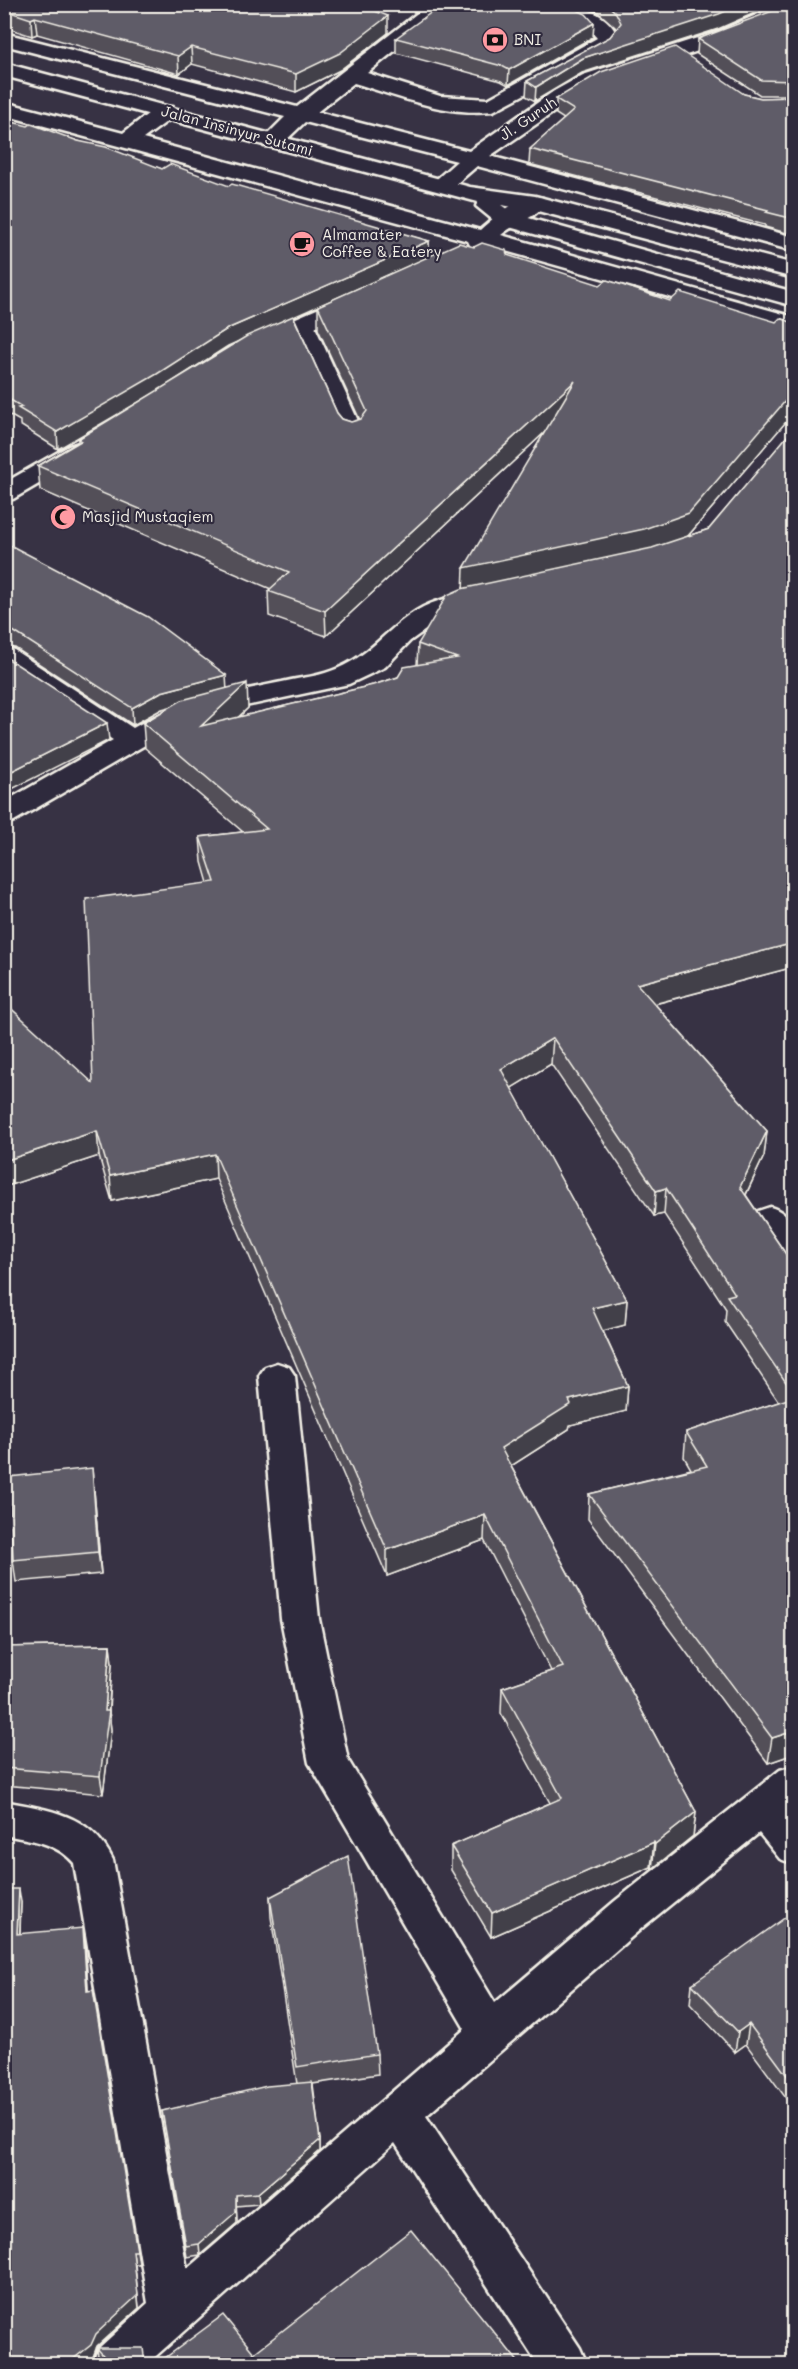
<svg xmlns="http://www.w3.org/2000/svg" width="798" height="2369" font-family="Mali,sans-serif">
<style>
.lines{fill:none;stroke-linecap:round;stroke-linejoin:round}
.minor-casing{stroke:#f4f1e8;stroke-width:5}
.highway-casing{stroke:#f4f1e8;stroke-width:5}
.minor{fill:#2f2a3d;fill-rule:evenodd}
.highway{fill:#2f2a3d;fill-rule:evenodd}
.wall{fill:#524f59;stroke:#f4f1e8;stroke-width:1.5;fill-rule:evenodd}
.shaded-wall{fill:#424048;stroke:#f4f1e8;stroke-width:1.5}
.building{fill:#5f5c67;stroke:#f4f1e8;stroke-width:1.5}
.labels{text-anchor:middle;stroke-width:4.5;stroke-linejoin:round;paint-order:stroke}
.far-poi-label{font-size:15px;fill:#f4f1e8;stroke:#2f2a3d;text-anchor:start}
.far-street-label{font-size:15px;fill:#f4f1e8;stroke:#2f2a3d}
</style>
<rect width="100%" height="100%" fill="#373244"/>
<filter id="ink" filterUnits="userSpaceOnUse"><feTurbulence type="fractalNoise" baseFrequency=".0167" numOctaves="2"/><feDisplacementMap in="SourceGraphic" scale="12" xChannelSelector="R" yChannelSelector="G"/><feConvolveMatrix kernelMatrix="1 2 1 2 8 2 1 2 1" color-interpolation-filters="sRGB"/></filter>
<g filter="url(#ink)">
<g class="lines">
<g class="minor-casing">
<g id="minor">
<path d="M429,4h24l-86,69 73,23 48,3 109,-61 -10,-11 -41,-19 -3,-4c27,0 66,4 75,35l-10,11 -115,61c-48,5 -93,-14 -139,-28l-37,29 152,39 85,-60 29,-16 136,-44 63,-27h12v11l-61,24 -134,46 -29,16 -80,55 304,81v14l-317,-85 -28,24h-16l-3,-5 27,-24 -152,-39 -25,24h-16l-3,-5 24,-24 -281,-72v-12l293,74z"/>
<path d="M4,102l119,31 34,-26h16l3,5 -3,5 -30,22 337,91c16,-14 41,-37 63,-32l3,5c-9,14 -32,21 -45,32l293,82v15l-306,-86 -9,3 -8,-2 -3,-6 -464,-126z"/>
<path d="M359,291l8,2 4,5 -4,5 -52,24 50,109 -4,5 -9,3 -9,-3 -4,-5 -44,-100 -30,13 -9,2 -9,-2 -3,-5 3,-5z"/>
<path d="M78,443l9,3 4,5 -4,5 -74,43 -9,3v-19l65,-37z"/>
<path d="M482,590l9,2 4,6 -4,6 -30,7 -23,10 -28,20 -25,26 -36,17 -127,27 -39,12 -169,98 -10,3v-22l109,-62 -109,-71v-21l10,2 119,78c47,-27 96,-35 149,-46 16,-4 34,-5 49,-11 38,-13 53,-40 85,-60 20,-12 44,-16 66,-21z"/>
<path d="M770,1207c28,8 24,33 24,57l-12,-3 -29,-42 5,-8z"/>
<path d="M277,1363l12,4 6,9 24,243 29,141 147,243 120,-102 165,-131 14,-4v39l-6,5 6,7v47l-14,-5 -21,-26 -116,94 -217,189 154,232 7,16h-49l-143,-221 -248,221h-55l7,-16 49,-45 -74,-440c-18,-21 -44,-23 -70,-28v-34c46,9 87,13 109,59l74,409 278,-240 -156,-266 -28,-144 -22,-243 6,-9z"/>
</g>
</g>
<g class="highway-casing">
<path id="highway" d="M4,63l466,124 65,9 259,68v14l-260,-68 -33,-5 13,9 280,78v14l-296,-82 -22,-18 2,-4 -474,-126z"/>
</g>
<use href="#minor" class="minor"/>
<use href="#highway" class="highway"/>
</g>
<g class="wall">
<path d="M4,4l384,29 -48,37 -44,22 -104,-28 -13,10 -142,-40 -5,2 -28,-9z"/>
<path d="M574,4h201l-57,25 -136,44 -47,28 -9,-5 1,-15 83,-44 6,-8 -1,-2 -17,-15z"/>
<path d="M794,4v91h-34l-63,-41 1,-15z"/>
<path d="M593,37l-85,48 -7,-4 -105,-28v-15z"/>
<path d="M744,94l17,4 33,-1v138l-29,-8v-2l-236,-61 1,-15 34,-30 -8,-5v-15z"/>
<path d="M4,120l74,21 84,28 267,72v15l45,-9 33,8 278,168 -97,113 21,-7 85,-101v539l-139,37 112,127 -3,25 -18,39 48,71v488l-26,9 -180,-244 1,-25 102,-25 -7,-12 2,-25 93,-30 -54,-80 1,-13 -62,-95 -10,2 -103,-152 -40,24 116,212 -2,25 -22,6 25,55 -2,25 -56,14 -1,4 -58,37 185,346 -3,24 -41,33 -1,-2 -160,70 -40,-67v-24l99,-43 -49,-90 1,-25 49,-17 -67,-131 -97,36 -171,-397 -104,22 -13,-45 -95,31 89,-104 115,-200 -6,-21 -2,-25 43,-5 -98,-84 -2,-25 29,-17 -10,3 -29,16 -118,-77 -11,-1v-105l223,146 21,20 -9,9 134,-32 25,-8 19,-12 1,-21 45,-56 81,-155 -218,203 -57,-20 -1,-25 3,-2 -231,-99 -2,-24 40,-24v-3l41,-25 -61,35 -38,-24v-4l-16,-9zM318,307v22l42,91 -9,2 -9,-3 -5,-6 -43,-96zM240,341l-60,36 48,-31z"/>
<path d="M4,865l4,43 -4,-3z"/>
<path d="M94,1490l7,84 -85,8 -3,-22z"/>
<path d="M110,1645l2,19 -3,47 2,19 -8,64 -99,-9v-138z"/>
<path d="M4,1889l17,13 -1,32 65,7 3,50 49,260 2,13h-4l4,44 -42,38 -4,11z"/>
<path d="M270,1897l107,157 1,20 -65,10 7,56v11l-61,53 -23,2 1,17 -37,32 -13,2 -25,-146 135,-27 -26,-167z"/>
<path d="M794,1925v184l-48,-65 -11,8 -45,-48 2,-20z"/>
<path d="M97,2348l48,16h-46z"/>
</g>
<g class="shaded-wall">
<path d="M742,4h33l-57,25 -136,44 -47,28 1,-14 47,-29z"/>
<path d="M388,16v17l-48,37 -44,22v-18z"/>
<path d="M35,17l2,17 -5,2 -1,-17z"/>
<path d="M594,23l-1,14 -85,48 1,-15z"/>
<path d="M191,47l1,17 -13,10 -1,-18z"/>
<path d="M429,241v16l-201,89 -70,45 -100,58 -1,-17 170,-103z"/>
<path d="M575,381l-1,24 -248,231 -1,-25z"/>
<path d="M794,398v24l-9,1 -98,114 -45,17 -179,38 1,-24 323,-169z"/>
<path d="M226,675l1,17 -65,17 -29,16 -1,-17 29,-16z"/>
<path d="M247,683l1,25 -46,43 -1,-25z"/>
<path d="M107,723l2,17 -105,53v-18z"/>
<path d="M794,943v24l-159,42 2,-25z"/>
<path d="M553,1038l-2,26 -51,31 1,-26z"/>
<path d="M97,1131l2,25 -95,31v-26z"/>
<path d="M767,1131l-3,25 -27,57 3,-26z"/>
<path d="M215,1154l1,25 -104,22 -2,-25z"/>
<path d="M666,1188l-2,26 -10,2 2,-25z"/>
<path d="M627,1300l-2,25 -34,9 1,-26z"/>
<path d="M628,1386l-2,25 -56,14 -1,4 -69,44 1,-25 68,-48z"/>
<path d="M92,1468l2,22 7,84 -3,-22z"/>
<path d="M485,1515l-1,25 -97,36v-26z"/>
<path d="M110,1645l2,19 -4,52 1,-5 2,19 -8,64 -3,-18z"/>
<path d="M794,1731v23l-26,9 4,-25z"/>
<path d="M696,1812l-3,24 -41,33 3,-25z"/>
<path d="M654,1842l-3,25 -160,70 1,-24z"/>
<path d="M19,1889l2,13 -2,46 -2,-14z"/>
<path d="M83,1928l2,13 4,63 -2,-13z"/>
<path d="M749,2024l-3,20 -11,8 3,-20z"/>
<path d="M320,2140v11l-61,53 -1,-11z"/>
<path d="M236,2195l1,28 -37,32 -1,-11z"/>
<path d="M133,2251l6,57 -42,38 -4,11 -9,7h-17z"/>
</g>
<g class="building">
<path d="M4,4h353l31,12 -48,37 -44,21 -105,-27 -13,9 -143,-39 -4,2 -27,-9z"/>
<path d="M443,4h122l21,10 8,9 -85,47 -7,-4 -106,-28z"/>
<path d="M607,4h135l-23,10 -136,44 -47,29 -9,-6 83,-44 11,-14 -5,-10z"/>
<path d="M791,4h3v77l-33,-1 -63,-41z"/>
<path d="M675,47l69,47 17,4 33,-1v122l-28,-7 2,-2 -238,-61 44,-39 -18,-11 45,-27z"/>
<path d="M4,120l24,6 3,-2 47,17 28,6 56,22 8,-5 59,22 3,-2 197,57 -202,88 -70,45 -100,58 -39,-24 4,-1 -18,-11z"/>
<path d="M459,243l15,4 8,-4 24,7 1,5 93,30 7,-5 63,21 10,-9 96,30 4,-4 14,5v75l-7,1 -98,114 -45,16 -180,39 111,-187 -250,230 -57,-20 21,-19 -251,-106 43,-25 -3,-2 169,-103 46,-20 44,97 5,6 9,3 10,-3 6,-8 -49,-105z"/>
<path d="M794,428v515l-157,41 130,147 -27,56 54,79v128l-67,-98 8,-2 -69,-106 -10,3 -103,-153 -52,31 126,231 -35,8 36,78 -59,14 2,4 -70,44 195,364 -41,32 -1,-2 -162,71 -41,-67 111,-48 -60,-110 61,-21 -78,-152 -98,35 -172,-396 -105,22 -13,-45 -93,30v-159l89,81 -7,-184 129,-17 -15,-45 67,-8 -124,-106 39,-23 65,-17 -46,43 172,-41 25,-8 6,-10 53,-9 -39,-14 29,-49 14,-6 191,-41 57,-19z"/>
<path d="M4,542l144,75 78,58 -65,17 -29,16 -119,-77 -9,-1z"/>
<path d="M4,656l103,67 -103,52z"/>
<path d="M794,1397v334l-22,7 -183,-244 118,-28 -21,-34z"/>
<path d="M92,1468l6,84 -85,8 -4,-83z"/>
<path d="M110,1645l-5,66h4l-9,65 -96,-8v-121z"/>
<path d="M348,1856l29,198 -80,13 -27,-170z"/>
<path d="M4,1889h15l-2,45 66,-6 4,63 6,-1 44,261h-4l5,44 -42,39 -5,11 -24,19h-63z"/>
<path d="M786,1917l8,8v160l-45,-61 -11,8 -46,-48z"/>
<path d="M312,2082l8,58 -62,53 -22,2v17l-37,32 -13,2 -24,-135 105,-25z"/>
<path d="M411,2230l109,134h-363l66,-49 31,38z"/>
<path d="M97,2348h46l2,16h-35z"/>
</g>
</g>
<defs>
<g id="bank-disc" transform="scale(1.35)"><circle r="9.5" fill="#ff9aa2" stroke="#2f2a3d"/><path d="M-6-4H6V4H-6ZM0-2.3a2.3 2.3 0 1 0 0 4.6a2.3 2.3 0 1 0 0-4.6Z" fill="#111"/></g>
<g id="cafe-disc" transform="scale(1.35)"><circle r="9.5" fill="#ff9aa2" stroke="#2f2a3d"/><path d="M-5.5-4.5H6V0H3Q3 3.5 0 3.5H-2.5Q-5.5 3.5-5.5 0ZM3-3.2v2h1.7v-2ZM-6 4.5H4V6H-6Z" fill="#111"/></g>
<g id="mosque-disc" transform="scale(1.35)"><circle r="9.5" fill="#ff9aa2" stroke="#2f2a3d"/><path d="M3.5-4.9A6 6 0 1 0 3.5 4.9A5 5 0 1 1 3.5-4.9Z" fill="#111"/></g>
</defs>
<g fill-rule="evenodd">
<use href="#bank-disc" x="495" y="40"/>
<use href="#cafe-disc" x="302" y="244"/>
<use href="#mosque-disc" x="63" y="517"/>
</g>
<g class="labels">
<g class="far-poi-label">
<text x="514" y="45">BNI</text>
<text x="322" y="240">Almamater<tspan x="322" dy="17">Coffee &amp; Eatery</tspan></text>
<text x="82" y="522">Masjid Mustaqiem</text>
</g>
<g class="far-street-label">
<text transform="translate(528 119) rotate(-34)" y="5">Jl. Guruh</text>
<text transform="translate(237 131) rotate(15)" y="5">Jalan Insinyur Sutami</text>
</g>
</g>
<rect width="798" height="2369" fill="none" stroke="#2f2a3d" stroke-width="24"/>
<rect x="12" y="12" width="774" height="2345" fill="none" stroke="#f4f1e8" stroke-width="2" filter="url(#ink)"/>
</svg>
